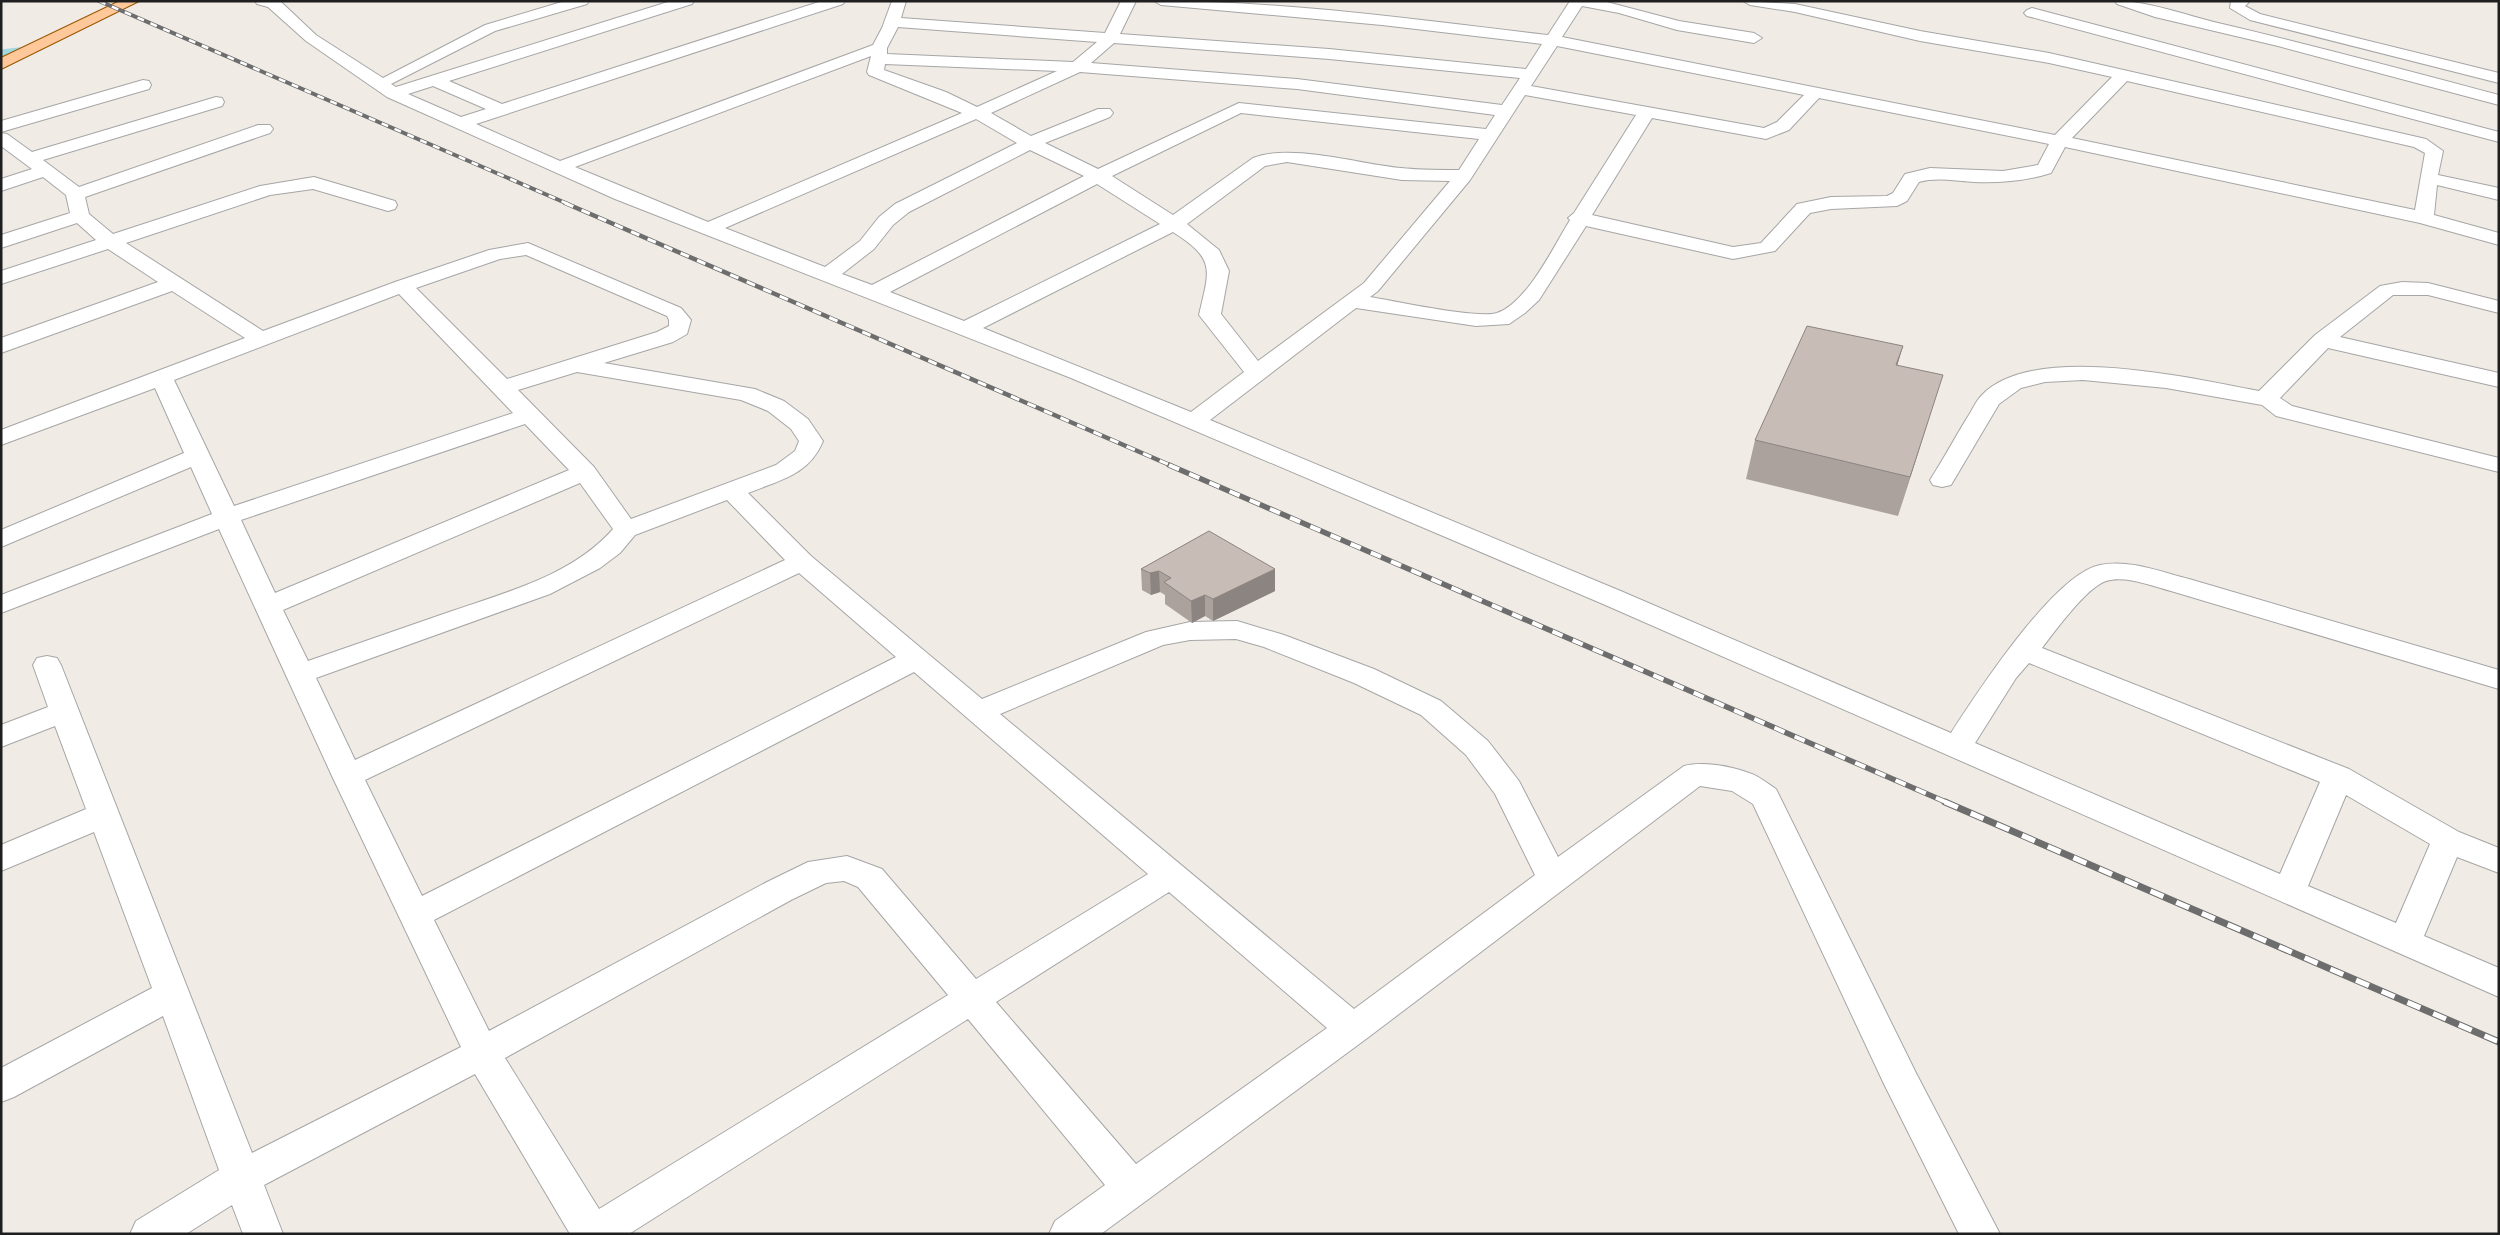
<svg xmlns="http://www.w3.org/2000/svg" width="2500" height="1235" font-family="'Fira Sans Condensed',sans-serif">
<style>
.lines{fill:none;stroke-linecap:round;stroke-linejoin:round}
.stream{stroke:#a2d9e0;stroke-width:7}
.minor-casing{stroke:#a6a6a6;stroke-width:2}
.major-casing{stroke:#995600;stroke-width:2}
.minor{fill:#fff;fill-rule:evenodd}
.major{fill:#ffc89a;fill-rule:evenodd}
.rail-far3-casing{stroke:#6d6d6d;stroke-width:4}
.rail-far2-casing{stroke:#6d6d6d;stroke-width:4.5}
.rail-far1-casing{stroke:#6d6d6d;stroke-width:5.5}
.rail-casing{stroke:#6d6d6d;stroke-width:7}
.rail-far3{stroke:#fff;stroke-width:2.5;stroke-dasharray:7;stroke-linecap:butt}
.rail-far2{stroke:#fff;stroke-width:3;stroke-dasharray:9;stroke-linecap:butt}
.rail-far1{stroke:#fff;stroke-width:4;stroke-dasharray:11;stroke-linecap:butt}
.rail{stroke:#fff;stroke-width:5;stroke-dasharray:14;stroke-linecap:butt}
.wall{fill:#aca29d}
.shaded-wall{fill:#8c8480}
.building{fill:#c8bcb7;stroke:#8c8480}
</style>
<rect width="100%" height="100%" fill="#f0ebe4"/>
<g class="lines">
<path class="stream" d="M1,53l26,-3"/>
<g class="minor-casing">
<g id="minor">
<path d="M255,1h25l36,34 67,43 102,-53 80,-24h24l-2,3 -92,27 -104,53 5,3 275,-86h23l-2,3 -243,77 53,23 320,-103h23l-2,3 -367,120 84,37 313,-116 9,-17 10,-27h14l-5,17 204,15 16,-32h15l-16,33 209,15 197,20 16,-25 -160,-19 -221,-20 -7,-4c132,0 263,19 394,34l22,-34h33l76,20 75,12 8,5 -8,5 -77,-13 -58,-17 -37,-7 -20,31 493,98 57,-58 -63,-14 -129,-22 -125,-29 -45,-7 -7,-4 52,3 125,27 129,22 377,86 17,12 -5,24 61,13v12l-62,-15 -3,30 65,18v12l-79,-22 -355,-76 -14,26c-25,8 -50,10 -77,9 -19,-1 -37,-5 -55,0l-12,19 -10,5 -66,3 -21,4 -35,38 -42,8 -147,-33 -47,74 -14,13 -16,11 -33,2 -120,-18 -146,112 413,172 328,141c26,-40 103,-159 149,-168 30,-6 61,7 89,14l310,91v19l-328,-98c-19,-5 -46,-16 -65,-10 -19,6 -51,50 -64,67l307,121 110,63 40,16v25l-42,-16 -33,79 75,32v29l-896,-393 -532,-226 -456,-179 -228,-102 -81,-56 -38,-34 -11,-3zM898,27l199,15 -24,20 -186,-8v-6zM1114,43l215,16 191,19 -18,27 -205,-26 -206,-16zM1557,46l247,49 -27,27 -13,6 -233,-42zM871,56l-4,16 2,3 93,38 -254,109 -133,-55zM885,64l172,7 -80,36 -31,-15 -62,-22zM1080,72l217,17 198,26 -9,14 -247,-26 -141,66 -53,-26 65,-26 3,-4 -3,-4h-12l-67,27 -40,-23zM2127,81l287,66 11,6 -10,57 -343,-72zM433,86l53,23 -25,8 -53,-23zM1525,95l111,20 -62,98 -6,5 2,2c-16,26 -43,83 -73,93 -20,6 -102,-12 -127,-16l8,-6 92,-111zM1819,98l230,46 -11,21 -35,6 -73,-3 -25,6 -12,19 -6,3 -56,1 -34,7 -36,39 -28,4 -141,-32 60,-97 114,21 23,-9zM1241,113l238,26 -20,31c-20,0 -39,0 -58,-2 -43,-4 -109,-25 -148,-10l-80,57 -61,-39zM976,119l41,24 -122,61 -16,13 -19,24 -35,26 -100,-39zM1030,150l54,26 -212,109 -30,-11 32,-25 19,-24 16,-13zM1287,162l115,18 48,1 -86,102 -106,78 -37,-47 8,-43 -10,-21 -32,-26 78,-58zM1097,184l63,40 -196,97 -74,-29zM1173,232c44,28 36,38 26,83l45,57 -53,40 -208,-84zM2029,663l291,119 -40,92 -305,-131 41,-65zM2346,795l84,49 -34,79 -88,-37z"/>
<path d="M2115,1c33,0 70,14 103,22 94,22 187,47 281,72v10l-221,-59 -123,-29 -38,-13z"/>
<path d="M2231,1h19l-5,5 15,8 239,59v10l-249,-63 -20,-12z"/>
<path d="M2032,8l467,124v10l-472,-126 -3,-3 3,-3z"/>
<path d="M143,80l6,1 2,4 -2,4 -148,43v-11z"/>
<path d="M216,97l6,1 2,4 -2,4 -179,54 36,27 179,-62h12l3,4 -3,4 -185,64 4,17 24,20 147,-48 54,-9 81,24 2,4 -2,4 -7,2 -75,-22 -43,6 -144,48 137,88 132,-49 94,-32 39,-7 153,65 10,12 -4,14 -14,8 -69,21 151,26 29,12 24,18 15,22c-14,34 -43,39 -75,52l63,63 171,143 164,-67 44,-10 47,-1 10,3 37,11 90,34 67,32 47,40 31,40 39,76 126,-91c18,-5 47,0 65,7 10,3 19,11 27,16l140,284 84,161h-41l-75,-150 -131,-280 -21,-13 -32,-5 -334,253 -265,195h-52l6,-13 50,-36 -137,-166 -339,215h-59l-95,-160 -211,111 19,49h-40l-11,-29 -46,29h-56l6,-13 83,-51 -56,-154 -149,81 -13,5v-34l151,-80 -58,-156 -93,39v-26l85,-36 -31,-83 -54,21v-22l47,-18 -15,-42 4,-7 10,-2 10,2 4,7 191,488 209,-106 -129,-271 -113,-247 -218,84v-18l211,-81 -21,-47 -190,80v-17l183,-77 -29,-65 -154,57v-15l244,-92 -73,-47 -171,62v-15l157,-56 -50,-33 -107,35v-13l95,-31 -19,-17 -76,25v-13l69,-22 -4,-18 -23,-18 -42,14v-12l31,-10 -31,-23v-13l6,1 25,18zM526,255l141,61 2,4v6l-12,6 -150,47 -91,-91 84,-29zM399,294l114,119 -279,93 -60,-126zM577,372l164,28 27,11 23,18 8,12 -4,10 -19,14 -145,54 -37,-52 -76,-77zM525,424l44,46 -294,123 -34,-73zM580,483l33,46c-40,46 -106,63 -161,82 -48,17 -96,33 -144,50l-25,-51zM727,500l58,60 -430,200 -39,-82 234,-84 50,-26 20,-15 15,-18zM799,573l97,84 -474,239 -57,-116zM1236,639l28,8 90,36 67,32 45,40 29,39 40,81 -181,134 -354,-295 163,-69 27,-5zM914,672l234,202 -172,105 -94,-110 -35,-13 -39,6 -41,20 -278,149 -55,-111zM844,881l14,6 90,108 -349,214 -94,-151 286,-158 35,-17zM1169,892l158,136 -191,136 -140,-162z"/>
<path d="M2402,282l26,1 71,18v12l-71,-18h-35l-53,42 159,36v14l-171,-39 -48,50 12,8 207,52v14l-223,-56 -14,-11 -96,-17 -83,-8 -38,2 -24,6 -22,16 -48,81 -9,2 -9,-2 -3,-5c13,-20 24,-41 37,-62 5,-7 8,-16 15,-23 52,-54 211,-16 277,-4l56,-56 65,-49z"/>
</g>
</g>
<g class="major-casing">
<path id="major" d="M120,1h19l-138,68v-11z"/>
</g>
<use href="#minor" class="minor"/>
<use href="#major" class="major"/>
<g class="rail-far3-casing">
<path id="rail-far3" d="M99,1l469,203"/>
</g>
<g class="rail-far2-casing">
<path id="rail-far2" d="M565,203l607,263"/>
</g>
<g class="rail-far1-casing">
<path id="rail-far1" d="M1169,465l779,338"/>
</g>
<g class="rail-casing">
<path id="rail" d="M1945,802l554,240"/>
</g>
<use href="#rail-far3" class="rail-far3"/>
<use href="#rail-far2" class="rail-far2"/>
<use href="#rail-far1" class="rail-far1"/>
<use href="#rail" class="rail"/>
</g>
<g class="wall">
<path d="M1903,346l-6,19 34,47 -33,104 -152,-37 9,-39z"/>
<path d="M1209,531l66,60 -62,30 -8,-5 -13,7 -27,-19v-9l-5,-3 -9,3 -9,-5 -1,-21z"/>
</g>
<g class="shaded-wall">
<path d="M1903,346l-11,37 4,-18z"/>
<path d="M1943,375l-12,37 -33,104 12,-39z"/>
<path d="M1275,569v22l-62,30v-22z"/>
<path d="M1159,571l1,21 -9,3 -1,-22z"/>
<path d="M1205,595v21l-13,7 -1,-22z"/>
</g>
<g class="building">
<path d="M1807,326l96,20 -7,19 47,10 -33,102 -155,-37z"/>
<path d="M1209,531l66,38 -62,30 -8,-4 -14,6 -27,-19 7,-4 -12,-7 -9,2 -9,-4z"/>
</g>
<rect width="2500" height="1235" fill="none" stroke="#1f1f1f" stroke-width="5"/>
</svg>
